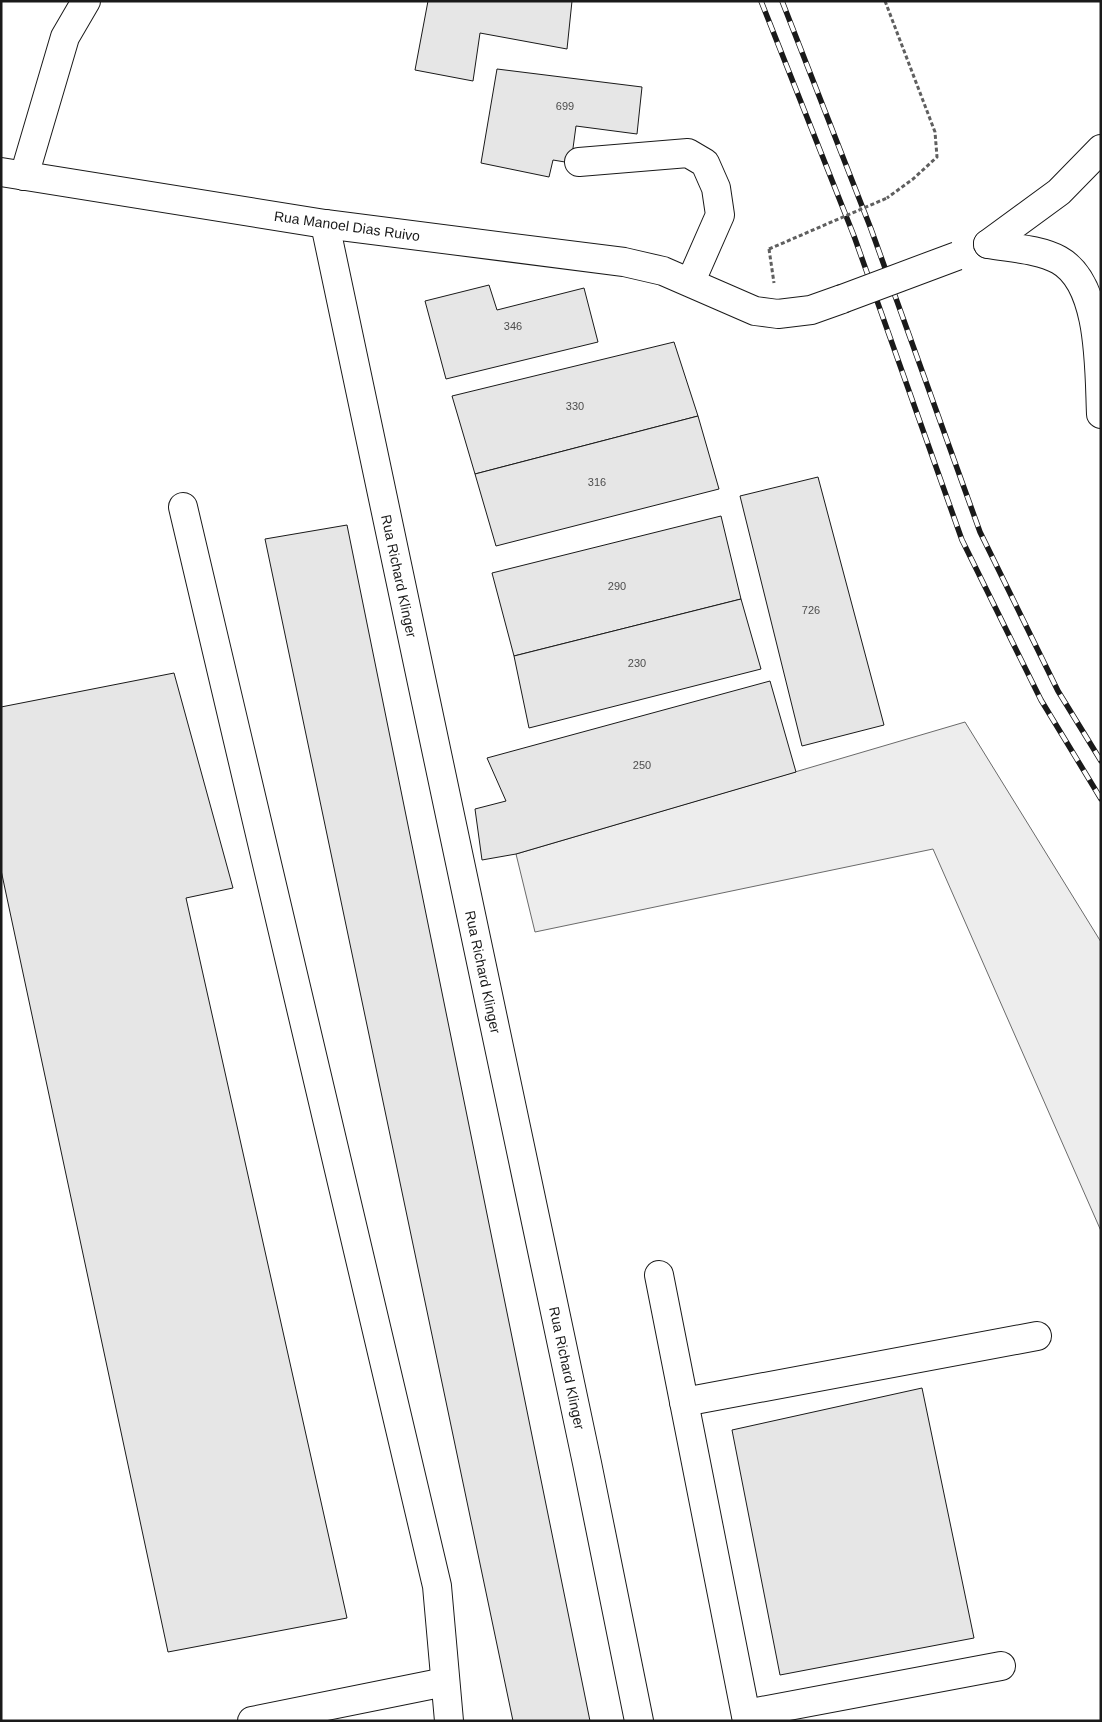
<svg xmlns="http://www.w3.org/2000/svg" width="1102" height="1722" font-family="Arial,sans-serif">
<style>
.parking{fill:#ededed;stroke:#6a6a6a}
.building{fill:#e6e6e6;stroke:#1a1a1a}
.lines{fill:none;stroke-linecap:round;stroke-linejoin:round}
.minor-casing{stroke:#1a1a1a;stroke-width:30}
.major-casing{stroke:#1a1a1a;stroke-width:30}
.path{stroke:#5f5f5f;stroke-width:3;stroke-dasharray:4 2.5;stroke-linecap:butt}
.minor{stroke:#fff;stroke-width:28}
.major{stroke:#fff;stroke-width:28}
.rail-casing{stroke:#1a1a1a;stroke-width:5.5}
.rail{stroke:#fff;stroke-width:4;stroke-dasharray:11;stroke-linecap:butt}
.minor-bridge-casing{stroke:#1a1a1a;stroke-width:30;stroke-linecap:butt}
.path-bridge{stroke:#5f5f5f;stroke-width:3;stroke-dasharray:4 2.5;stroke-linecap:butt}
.minor-bridge{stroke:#fff;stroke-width:28}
.labels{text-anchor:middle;stroke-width:4;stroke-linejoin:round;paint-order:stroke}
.number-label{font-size:11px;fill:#4d4d4d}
.street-label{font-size:14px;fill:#1a1a1a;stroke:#fff}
</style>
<rect width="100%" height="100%" fill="#fff"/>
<path class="parking" d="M965,722l136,220v289l-168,-382 -398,83 -19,-78z"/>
<g class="building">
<path d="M428,1h144l-5,48 -87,-16 -7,48 -58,-11z"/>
<path d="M497,69l145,18 -5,47 -61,-8 -5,37 -18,-3 -4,17 -68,-14z"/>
<path d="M489,285l8,25 87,-22 14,54 -152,37 -21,-78z"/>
<path d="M674,342l24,74 -223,58 -23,-78z"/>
<path d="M698,416l21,73 -223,57 -21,-72z"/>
<path d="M818,477l66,248 -82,21 -62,-250z"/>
<path d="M721,516l20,83 -227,57 -22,-83z"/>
<path d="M347,525l243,1196h-77l-248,-1182z"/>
<path d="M741,599l20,70 -232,59 -15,-72z"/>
<path d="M174,673l59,215 -47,10 161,720 -179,34 -167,-782v-163z"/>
<path d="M770,681l26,91 -280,82 -34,6 -7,-51 31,-8 -19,-43z"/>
<path d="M922,1388l52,250 -194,37 -48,-245z"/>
</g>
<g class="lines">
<g class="minor-casing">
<g id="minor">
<path d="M579,162l109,-9 17,10 11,25 4,27 -29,66"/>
<path d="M1,172l324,52 299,38 39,9 92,40 23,3 33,-4 31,-11"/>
<path d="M24,176l41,-139 21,-36"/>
<path d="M325,224l262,1239 52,258"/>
<path d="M183,507l254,1079 12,135"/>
<path d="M659,1275l88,446"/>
<path d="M684,1402l353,-66"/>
<path d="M746,1714l255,-48"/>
<path d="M252,1721l193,-39"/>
</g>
</g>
<g class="major-casing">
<g id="major">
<path d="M988,244c22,4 51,5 71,16 43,24 40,110 42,154"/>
<path d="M988,244l71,-52 42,-43"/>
</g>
</g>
<g class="path">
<path d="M885,1l50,131 2,25 -24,22 -26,19"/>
<path d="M769,249l5,34"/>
</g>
<use href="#minor" class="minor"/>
<use href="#major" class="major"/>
<g class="rail-casing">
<g id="rail">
<path d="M761,1l93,235 108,304 79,160 60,99"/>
<path d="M782,1l89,228 109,303 78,159 43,70"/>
</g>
</g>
<use href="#rail" class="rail"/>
<g class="minor-bridge-casing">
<path id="minor-bridge" d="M842,299l115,-43"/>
</g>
<path class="path-bridge" d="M769,249l118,-51"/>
<use href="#minor-bridge" class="minor-bridge"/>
</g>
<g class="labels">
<g class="number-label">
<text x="565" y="110">699</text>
<text x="513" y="330">346</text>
<text x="575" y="410">330</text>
<text x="597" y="486">316</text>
<text x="617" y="590">290</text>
<text x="811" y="614">726</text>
<text x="637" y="667">230</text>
<text x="642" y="769">250</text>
</g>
<g class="street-label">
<text transform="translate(347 226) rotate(8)" y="5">Rua Manoel Dias Ruivo</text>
<text transform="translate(399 576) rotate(78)" y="5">Rua Richard Klinger</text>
<text transform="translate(483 972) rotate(78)" y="5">Rua Richard Klinger</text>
<text transform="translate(567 1368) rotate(78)" y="5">Rua Richard Klinger</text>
</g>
</g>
<rect width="1102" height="1722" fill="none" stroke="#1a1a1a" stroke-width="5"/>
</svg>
